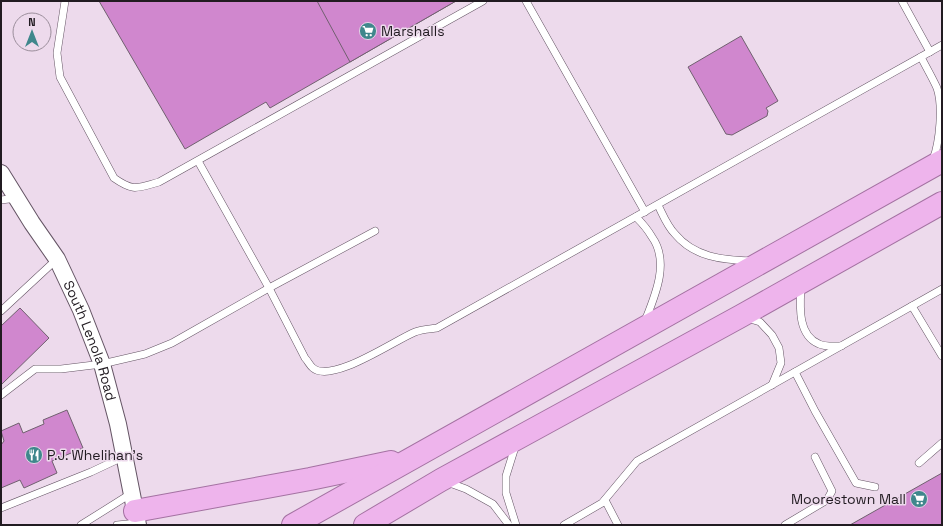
<svg xmlns="http://www.w3.org/2000/svg" width="943" height="526" font-family="'Space Grotesk',sans-serif">
<style>
.building{fill:#d087ce;stroke:#70606f}
.lines{fill:none;stroke-linecap:round;stroke-linejoin:round}
.service-casing{stroke:#645464;stroke-width:8}
.tertiary-casing{stroke:#645464;stroke-width:18}
.trunk-casing{stroke:#a472a2;stroke-width:24}
.service{stroke:#fff;stroke-width:7}
.tertiary{stroke:#fff;stroke-width:16}
.trunk{stroke:#eeb4ec;stroke-width:22}
.labels{text-anchor:middle;stroke-width:3;stroke-linejoin:round;paint-order:stroke}
.poi-label{font-size:14px;fill:#211b21;stroke:#eddaec;text-anchor:start}
.street-label{font-size:14px;fill:#211b21;stroke:#eddaec}
</style>
<rect width="100%" height="100%" fill="#eddaec"/>
<g class="building">
<path d="M99,1h357l-186,107 -4,-6 -81,47z"/>
<path d="M317,1h139l-106,61z"/>
<path d="M741,36l37,65 -12,7 2,3 -1,5 -35,19 -6,-1 -38,-67z"/>
<path d="M20,308l29,30 -48,47v-59z"/>
<path d="M67,410l16,38 -31,13 5,12 -33,15 -4,-8 -19,8v-43l3,-4 -3,-10 18,-8 4,10 21,-9 -1,-4z"/>
<path d="M942,473v52h-92z"/>
</g>
<g class="lines">
<g class="service-casing">
<g id="service">
<path d="M65,1l-8,52 3,24 54,101c20,14 23,10 45,4l324,-181"/>
<path d="M526,1l119,211"/>
<path d="M902,1l28,51"/>
<path d="M921,57c5,10 11,20 16,31 6,18 3,53 -4,72"/>
<path d="M198,161l71,127 36,70c3,3 5,8 8,10 19,16 82,-28 102,-36 7,-3 15,-3 22,-4l505,-283"/>
<path d="M1,200l16,-2"/>
<path d="M658,205c5,10 9,21 17,29 19,23 47,26 76,27"/>
<path d="M636,217c6,6 12,13 16,20 18,25 3,59 -7,84"/>
<path d="M801,286c-1,19 -4,49 18,58 6,3 15,2 22,2"/>
<path d="M912,306l30,50"/>
<path d="M1,311l56,-52"/>
<path d="M747,318l13,4 12,13 7,13 2,15 -9,22"/>
<path d="M795,372l20,39 41,72 19,4"/>
<path d="M1,395l34,-26h26l41,-5 43,-10 27,-11 97,-55 106,-57"/>
<path d="M919,463l23,-20"/>
<path d="M447,482l19,7 27,15 16,21"/>
<path d="M605,500l13,25"/>
<path d="M1,508l90,-36 34,-16"/>
<path d="M81,525l51,-32"/>
<path d="M117,525l21,-2"/>
<path d="M516,525l-10,-32v-17l10,-32"/>
<path d="M564,525l38,-22 35,-42 305,-172"/>
<path d="M785,525l42,-25 5,-9 -17,-34"/>
</g>
</g>
<g class="tertiary-casing">
<g id="tertiary">
<path id="s1" d="M1,173l31,50 25,36 24,51 21,54 16,60 20,101"/>
</g>
</g>
<g class="trunk-casing">
<g id="trunk">
<path d="M135,511l175,-32 81,-17"/>
<path d="M293,525l649,-364"/>
<path d="M365,525l76,-45 300,-164 201,-113"/>
</g>
</g>
<use href="#service" class="service"/>
<use href="#tertiary" class="tertiary"/>
<use href="#trunk" class="trunk"/>
</g>
<defs>
<g id="supermarket-disc" transform="scale(0.9)"><circle r="9.5" fill="#3f878c" stroke="#eddaec"/><path d="M-6-5.5h2.5l.6 2H6L4.5 2H-2.5L-4.4-4H-6ZM-1.5 3.2a1.3 1.3 0 1 0 .1 0ZM3 3.2a1.3 1.3 0 1 0 .1 0Z" fill="#fff"/></g>
<g id="restaurant-disc" transform="scale(0.9)"><circle r="9.5" fill="#3f878c" stroke="#eddaec"/><path d="M-5-6h1v4h1v-4h1v4h1v-4h1v5L-1.5 .5V6h-2V.5L-5-1ZM5-6V6H3V1.5H1.5Q1.5-4 5-6Z" fill="#fff"/></g>
</defs>
<g fill-rule="evenodd">
<use href="#supermarket-disc" x="368" y="31"/>
<use href="#restaurant-disc" x="34" y="455"/>
<use href="#supermarket-disc" x="919" y="499"/>
</g>
<g class="labels">
<g class="poi-label">
<text x="381" y="36">Marshalls</text>
<text x="47" y="460">P.J. Whelihan's</text>
<text x="906" y="504" text-anchor="end">Moorestown Mall</text>
</g>
<g class="street-label">
<text dy="5" stroke="none"><textPath href="#s1" startOffset="191">South Lenola Road</textPath></text>
</g>
</g>
<rect width="943" height="526" fill="none" stroke="#211b21" stroke-width="4"/>
<g transform="translate(32 32)"><circle r="19" fill="#eddaec" stroke="#9b8e9b"/>
<path d="M0-3L7 15L0 10L-7 15Z" fill="#3f878c"/>
<text y="-6" font-size="11" font-weight="bold" text-anchor="middle" fill="#211b21">N</text>
</g>
</svg>
